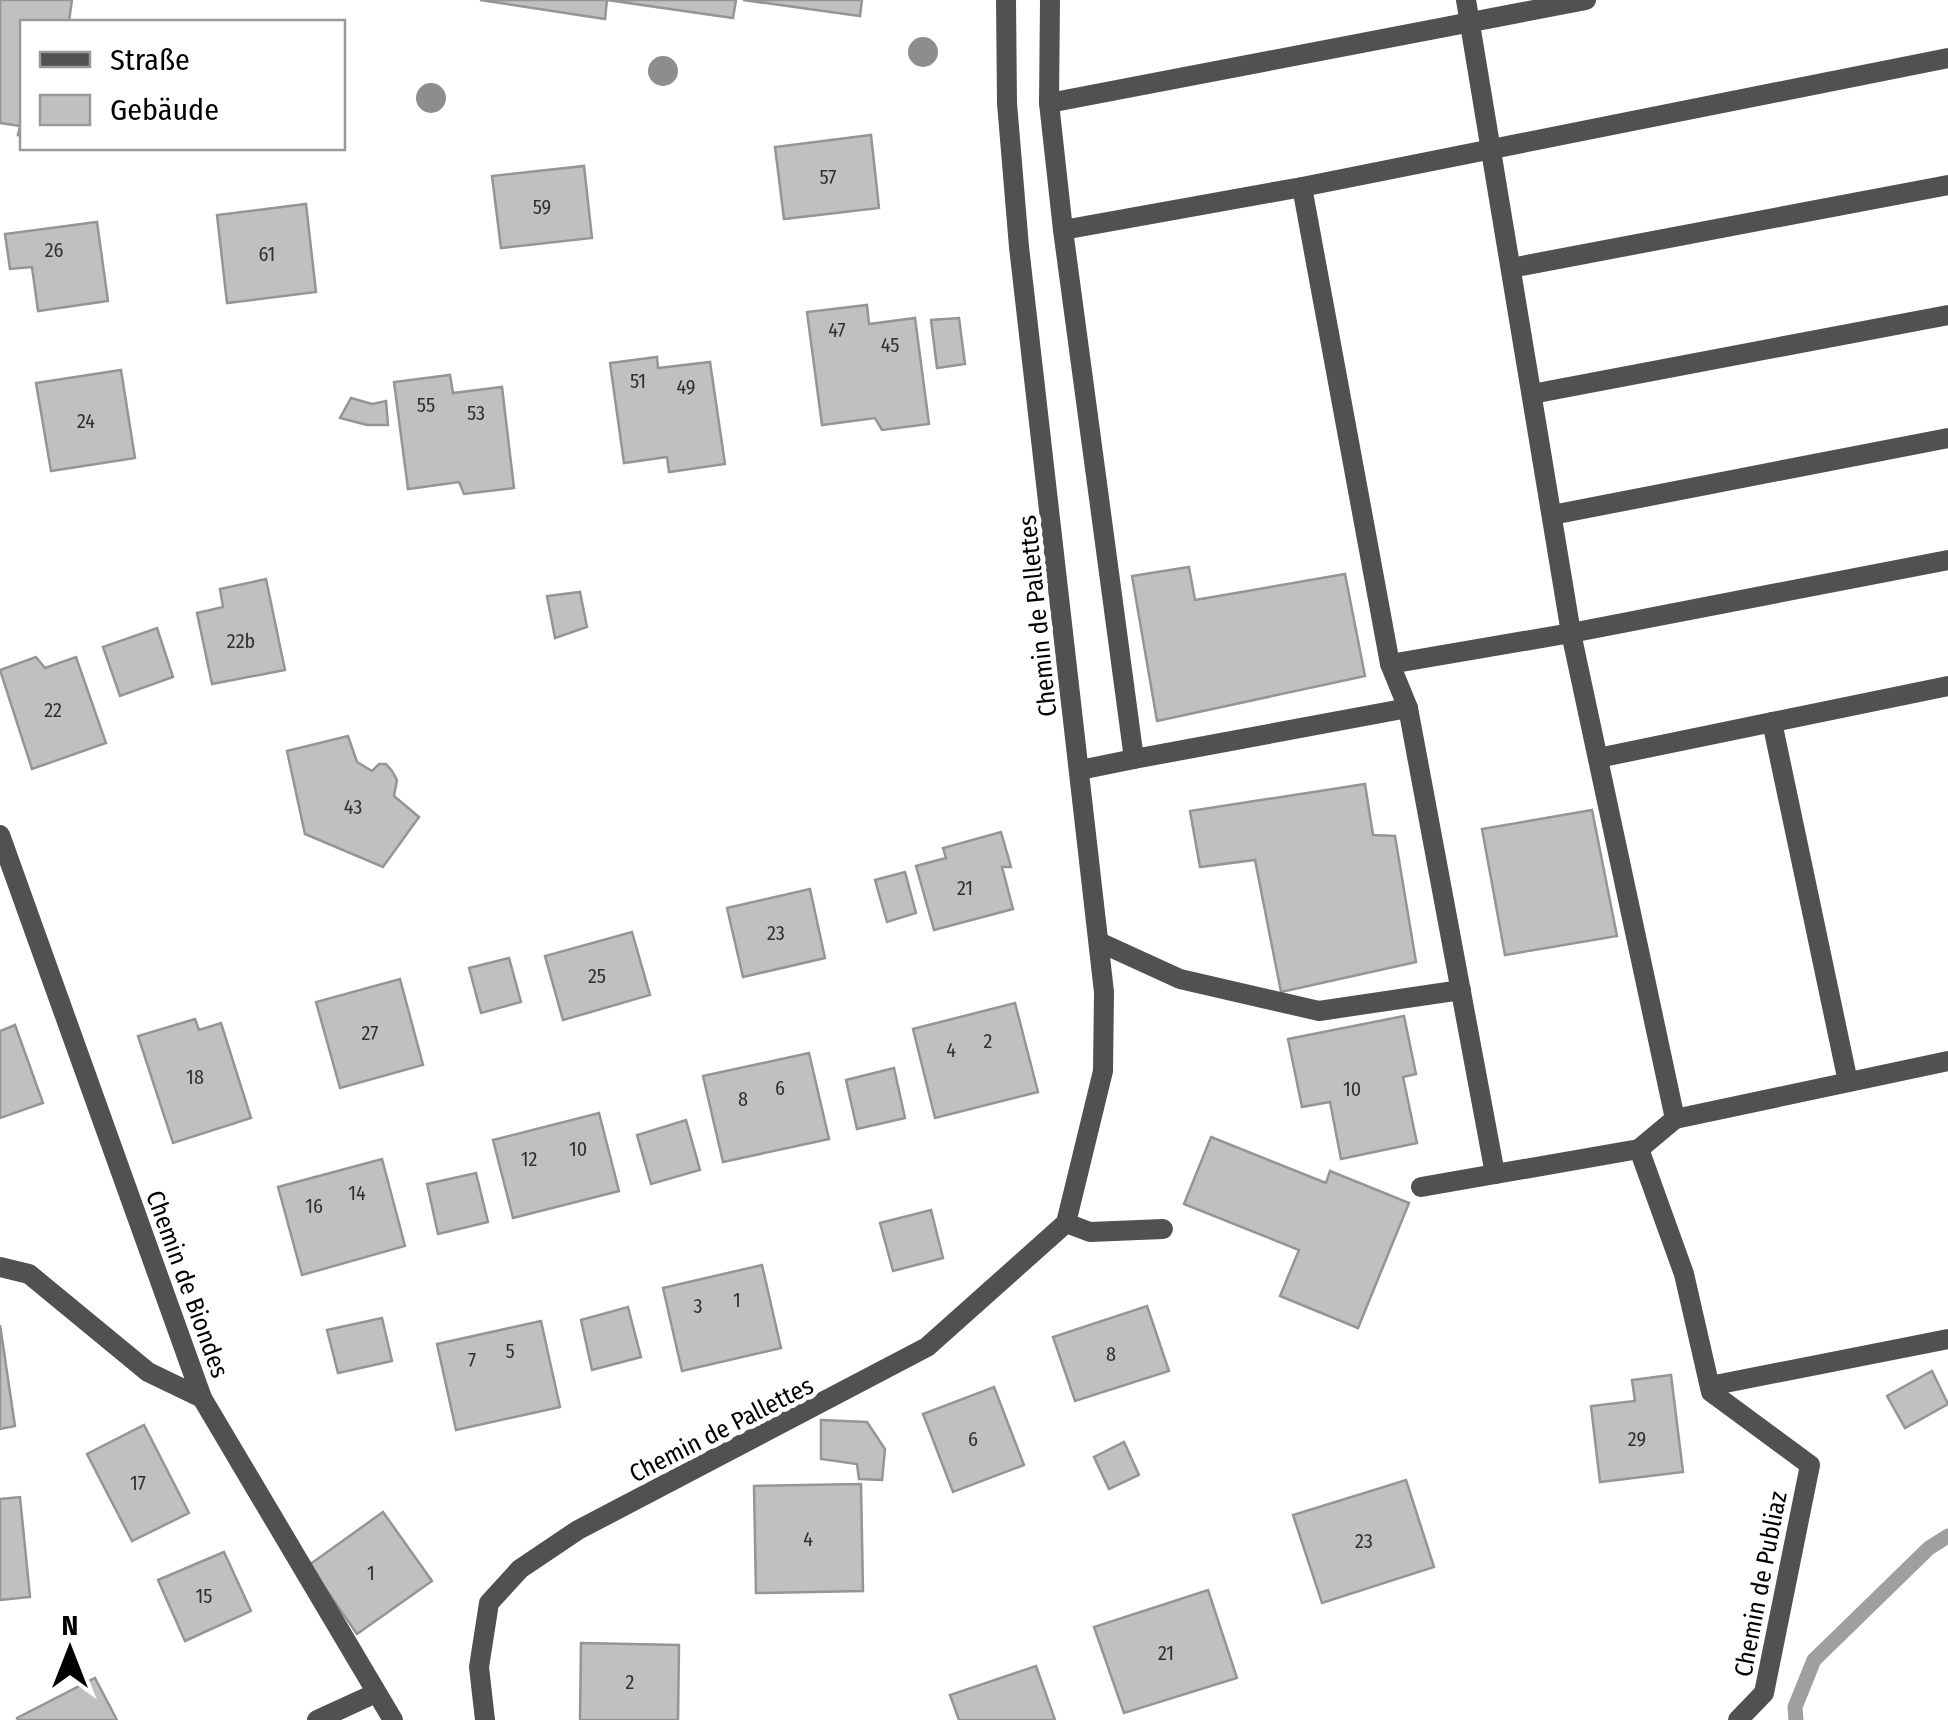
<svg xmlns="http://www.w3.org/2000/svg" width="1948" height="1720" font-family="'Fira Sans Condensed',sans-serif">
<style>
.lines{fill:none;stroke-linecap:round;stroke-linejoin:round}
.stream{stroke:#9f9f9f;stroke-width:15}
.building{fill:#c0c0c0;stroke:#959595;stroke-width:2.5}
.lane{stroke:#515151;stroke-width:20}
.street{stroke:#515151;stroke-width:20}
.tree{fill:#8d8d8d}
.labels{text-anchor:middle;stroke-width:10;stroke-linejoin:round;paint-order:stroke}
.number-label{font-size:20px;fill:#303030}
.street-label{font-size:25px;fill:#000;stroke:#fff}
</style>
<rect width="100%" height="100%" fill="#fff"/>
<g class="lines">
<path class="stream" d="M1796,1720l-1,-13 19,-47 115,-112 19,-12"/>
</g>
<g class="building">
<path d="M0,0h72l-3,21h9l-56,1v113h-4l2,-9 -20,-3z"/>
<path d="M480,0h127l-2,19z"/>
<path d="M607,0h129l-3,18z"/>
<path d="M743,0h119l-2,16z"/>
<path d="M871,135l8,73 -95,11 -9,-72z"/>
<path d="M584,166l8,72 -91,10 -9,-72z"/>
<path d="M306,204l10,88 -89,11 -10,-88z"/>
<path d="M97,222l11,79 -70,10 -6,-44 -22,2 -5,-35z"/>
<path d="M867,305l2,19 46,-6 14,106 -47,6 -7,-12 -53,7 -15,-113z"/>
<path d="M959,318l6,46 -28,4 -6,-48z"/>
<path d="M657,357l1,11 52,-6 15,102 -56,8 -2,-15 -43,6 -14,-100z"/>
<path d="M121,370l14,88 -84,13 -15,-88z"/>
<path d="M450,375l3,18 49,-6 12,101 -50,6 -5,-12 -51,7 -14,-107z"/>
<path d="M351,398l21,6 14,-3 2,24h-21l-27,-7z"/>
<path d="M1189,567l6,33 150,-26 20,102 -208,45 -25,-145z"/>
<path d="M266,579l19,91 -73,14 -15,-71 26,-6 -3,-18z"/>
<path d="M580,592l7,35 -32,11 -8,-42z"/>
<path d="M157,628l16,49 -53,19 -17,-49z"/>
<path d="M36,657l9,11 31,-11 30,86 -74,26 -32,-99z"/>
<path d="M348,736l9,26 15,9 7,-7h7l6,7 5,9 -3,16 25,21 -36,50 -78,-33 -18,-83z"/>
<path d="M1365,784l8,51 22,1 21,126 -135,30 -26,-132 -55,7 -10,-56z"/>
<path d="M1592,810l25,126 -112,19 -23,-126z"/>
<path d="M1001,832l10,35h-9l11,42 -79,21 -18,-64 30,-8 -3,-10z"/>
<path d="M905,872l11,41 -29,9 -12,-42z"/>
<path d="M810,889l15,69 -82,19 -16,-69z"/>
<path d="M632,932l18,63 -87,25 -18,-64z"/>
<path d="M509,958l12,44 -40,11 -12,-45z"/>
<path d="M400,979l23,86 -83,23 -24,-86z"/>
<path d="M1015,1003l23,89 -103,26 -22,-89z"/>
<path d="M1404,1016l12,58 -13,3 14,66 -76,16 -11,-57 -28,5 -14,-68z"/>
<path d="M195,1019l4,11 22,-7 30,95 -78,25 -35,-107z"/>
<path d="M15,1025l28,78 -43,15v-87z"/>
<path d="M809,1053l20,86 -106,23 -20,-86z"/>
<path d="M894,1068l11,50 -48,11 -11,-49z"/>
<path d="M599,1113l20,78 -106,27 -20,-78z"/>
<path d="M686,1120l14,50 -49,14 -14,-49z"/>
<path d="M1211,1137l115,46 4,-12 79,32 -51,125 -78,-32 19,-46 -115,-46z"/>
<path d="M382,1159l23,87 -103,29 -24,-88z"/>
<path d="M476,1173l12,49 -50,12 -11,-50z"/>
<path d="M931,1210l12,48 -50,13 -13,-48z"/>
<path d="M762,1265l19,83 -99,23 -19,-83z"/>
<path d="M1147,1306l22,65 -94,30 -22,-64z"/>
<path d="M628,1307l13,50 -49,13 -11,-50z"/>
<path d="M382,1318l10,43 -54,12 -11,-43z"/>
<path d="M541,1321l19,86 -104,23 -19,-86z"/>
<path d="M0,1325l15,101 -15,3z"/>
<path d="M1932,1371l16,33 -43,24 -18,-32z"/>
<path d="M1671,1375l12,97 -83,10 -9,-76 44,-5 -3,-21z"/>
<path d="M994,1387l30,78 -71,27 -30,-78z"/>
<path d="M821,1420l46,2 18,27 -3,31 -23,-1 -2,-15 -36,-5z"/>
<path d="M144,1425l45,88 -57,28 -45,-87z"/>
<path d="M1124,1442l15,33 -30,14 -15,-32z"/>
<path d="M1406,1480l28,87 -112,36 -29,-88z"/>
<path d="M861,1484l2,107 -107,2 -2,-107z"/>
<path d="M20,1497l10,100 -30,3v-101z"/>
<path d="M383,1512l49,69 -75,53 -48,-69z"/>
<path d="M224,1552l27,59 -66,30 -27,-61z"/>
<path d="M1208,1590l29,88 -113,35 -30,-86z"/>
<path d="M581,1643l98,2 -1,75h-98z"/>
<path d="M1036,1666l19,54h-96l-9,-25z"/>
<path d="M95,1678l22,42h-99l-1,-2z"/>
</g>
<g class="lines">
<g class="lane">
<path d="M1050,0l-1,103 14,127 71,529 274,-51 -18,-44"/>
<path d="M1466,0l105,633 104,486 -36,30"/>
<path d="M1049,103l537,-103"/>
<path d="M1302,187l88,477 181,-31 377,-73"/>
<path d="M1063,230l239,-43 646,-129"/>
<path d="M1511,268l437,-83"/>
<path d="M1532,394l416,-79"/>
<path d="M1552,515l396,-77"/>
<path d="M1408,708l87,466"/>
<path d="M1772,722l76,360"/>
<path d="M1598,758l350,-72"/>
<path d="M1080,770l54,-11"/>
<path d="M1099,942l81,37 139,32 142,-21"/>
<path d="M1675,1119l273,-58"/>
<path d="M1710,1386l238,-47"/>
<path d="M317,1720l59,-27"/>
</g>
<g class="street">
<path d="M0,835l202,563 191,322"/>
<path d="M1421,1187l218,-38 45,125 27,118 99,73 -46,228 -26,27"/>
<path d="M1066,1223l24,9 73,-3"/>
<path d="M0,1267l29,7 119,98 54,26"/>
<path d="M485,1720l-6,-53 10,-64 31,-34 58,-39 349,-183 139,-124 37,-152 1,-79 -85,-745 -12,-144 -1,-103"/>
</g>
</g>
<g class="tree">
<circle cx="923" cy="52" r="15"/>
<circle cx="663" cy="71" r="15"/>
<circle cx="431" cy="98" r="15"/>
</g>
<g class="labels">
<g class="number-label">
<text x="828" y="184">57</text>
<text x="542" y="214">59</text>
<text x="54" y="257">26</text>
<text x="267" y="261">61</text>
<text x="837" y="337">47</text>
<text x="890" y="352">45</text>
<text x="638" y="388">51</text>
<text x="686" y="394">49</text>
<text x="426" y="412">55</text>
<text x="476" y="420">53</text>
<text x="86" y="428">24</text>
<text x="241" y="648">22b</text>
<text x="53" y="717">22</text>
<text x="353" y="814">43</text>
<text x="965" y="895">21</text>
<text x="776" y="940">23</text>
<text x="597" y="983">25</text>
<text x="370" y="1040">27</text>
<text x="988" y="1048">2</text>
<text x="951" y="1057">4</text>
<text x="195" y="1084">18</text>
<text x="780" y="1095">6</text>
<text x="1352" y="1096">10</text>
<text x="743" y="1106">8</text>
<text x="578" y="1156">10</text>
<text x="529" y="1166">12</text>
<text x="357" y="1200">14</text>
<text x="314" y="1213">16</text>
<text x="737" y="1307">1</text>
<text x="698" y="1313">3</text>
<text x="510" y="1358">5</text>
<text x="1111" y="1361">8</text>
<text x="472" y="1367">7</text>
<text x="973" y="1446">6</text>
<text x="1637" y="1446">29</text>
<text x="138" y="1490">17</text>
<text x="808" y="1546">4</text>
<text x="1364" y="1548">23</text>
<text x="371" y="1580">1</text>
<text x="204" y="1603">15</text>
<text x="1166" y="1660">21</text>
<text x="630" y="1689">2</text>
</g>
<g class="street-label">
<text transform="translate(1037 616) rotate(-96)" y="9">Chemin de Pallettes</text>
<text transform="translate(188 1284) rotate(70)" y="9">Chemin de Biondes</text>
<text transform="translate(721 1429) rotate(-27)" y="9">Chemin de Pallettes</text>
<text transform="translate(1760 1584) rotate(-79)" y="9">Chemin de Publiaz</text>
</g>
</g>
<rect x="20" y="20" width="325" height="130" fill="#ffffff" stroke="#999999" stroke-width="2.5"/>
<rect x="40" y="52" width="50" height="15" fill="#515151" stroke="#999999" stroke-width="2.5"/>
<text x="110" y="70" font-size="30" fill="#000000">Straße</text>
<rect x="40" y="95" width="50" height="30" fill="#c0c0c0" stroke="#999999" stroke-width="2.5"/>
<text x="110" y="120" font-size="30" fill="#000000">Gebäude</text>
<g transform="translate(70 1650)" stroke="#ffffff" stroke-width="8" paint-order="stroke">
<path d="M0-8L18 38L0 25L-18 38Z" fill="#000000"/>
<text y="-15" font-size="28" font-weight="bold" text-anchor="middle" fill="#000000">N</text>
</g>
</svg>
